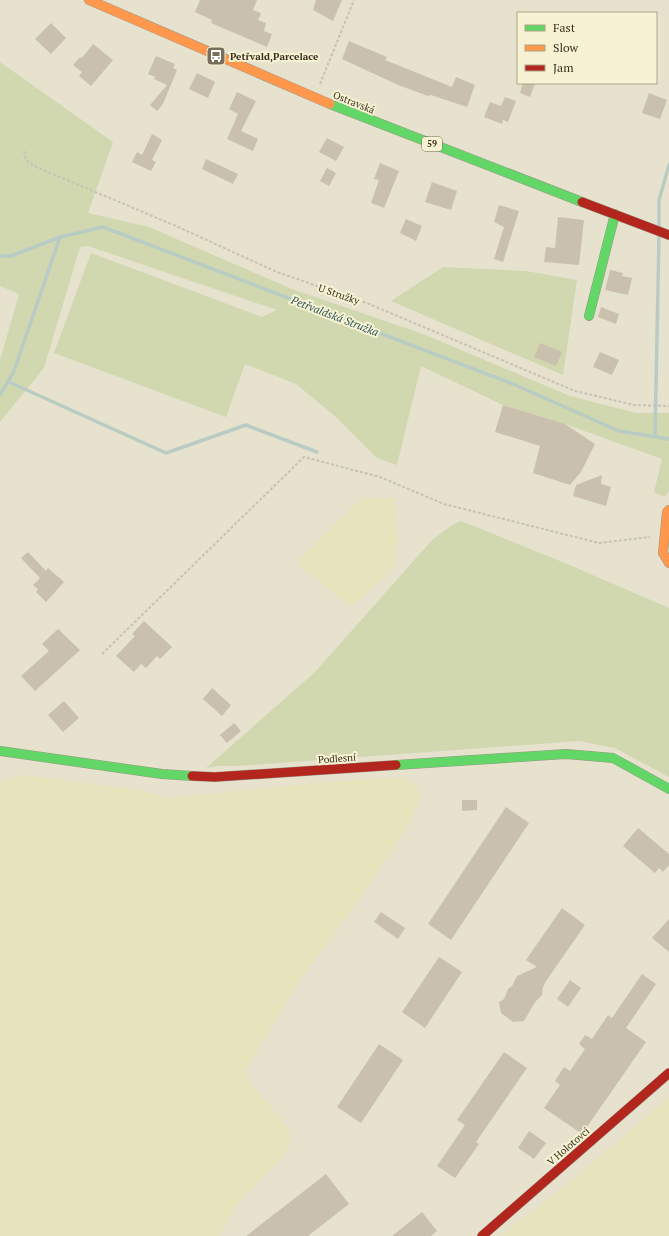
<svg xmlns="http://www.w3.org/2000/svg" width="669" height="1236" font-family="'PT Serif',serif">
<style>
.farmland{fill:#e6e4bd}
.green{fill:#d1d8af}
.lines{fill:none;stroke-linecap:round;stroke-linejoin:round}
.stream{stroke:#b8ccc3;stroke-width:3.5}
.building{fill:#cac0ae}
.fast-casing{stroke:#9b9686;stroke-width:10}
.slow-casing{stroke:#9b9686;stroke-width:10}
.jam-casing{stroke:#9b9686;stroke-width:10}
.path{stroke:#c6c3b6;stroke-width:2;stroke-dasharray:3 2;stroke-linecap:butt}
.fast{stroke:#63d668;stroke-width:9}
.slow{stroke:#ff974d;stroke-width:9}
.jam{stroke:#b3261e;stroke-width:9}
.labels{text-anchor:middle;stroke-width:4;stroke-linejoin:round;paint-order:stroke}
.shield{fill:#f7f2d3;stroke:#736a54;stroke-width:1}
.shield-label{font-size:9px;font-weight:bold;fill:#3a2f1d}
.poi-label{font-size:10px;font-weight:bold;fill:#3a2f1d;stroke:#f7f2d3;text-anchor:start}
.street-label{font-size:10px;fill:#3a2f1d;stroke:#f7f2d3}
.water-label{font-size:11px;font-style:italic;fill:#2c575b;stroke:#f7f2d3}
</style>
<rect width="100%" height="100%" fill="#e6e2ce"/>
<g class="farmland">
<path d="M362,498h33l3,44 -5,27 -42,38 -55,-44z"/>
<path d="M26,775l119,16 24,7 155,-16 80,-5 14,12 3,10 -15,30 -47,71 -59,80 -55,92 5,11 29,33 10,15 2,12 -9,15 -13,12 -35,39 -14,27h-220v-455z"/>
<path d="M669,1097v139h-168l80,-63z"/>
</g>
<g class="green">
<path d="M0,62l113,80 -25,71 61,14 143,62 131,45 147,62 66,17h33v78l-5,6 -10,-5 8,-33 -97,-35 -62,-19 -82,-39 -24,99 -20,-7 -40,-40 -41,-34 -51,-20 -19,53 -172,-64 37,-100 171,64 15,-7 -189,-64 -8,1 -36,121 -44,54v-62l19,-66 -19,-8z"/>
<path d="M443,267l83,4 51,9 -14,95 -172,-74z"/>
<path d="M461,521l104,42 104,45v169l-54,-29 -36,-7 -341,25h-21l-11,2 109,-96 118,-133 21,-15z"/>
</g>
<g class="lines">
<g class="stream">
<path d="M659,227v-27l10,-35"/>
<path d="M0,256h11l49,-19 43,-10 410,157 106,47 50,8"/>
<path d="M9,382l157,71 80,-28 71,27"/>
<path d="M0,395l14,-24 46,-134"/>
<path d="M655,437l4,-202"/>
</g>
</g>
<g class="building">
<path d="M200,0h57l-4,10 8,3 -3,7 8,3 -2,8 8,3 -5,13 -56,-24 1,-3 -17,-8z"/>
<path d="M316,0h26l-9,21 -20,-11z"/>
<path d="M51,23l15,15 -15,16 -16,-15z"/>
<path d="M349,41l38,16 -2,3 67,27 4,-10 19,8 -8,22 -36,-12 -3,1 -30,-11 -56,-26z"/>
<path d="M93,44l20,16 -22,26 -12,-10 3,-4 -9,-7 7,-8 2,1z"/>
<path d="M156,56l19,8 -2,4 4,2 -14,34 -6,7 -7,-6 17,-20 -13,-6 1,-2 -7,-3z"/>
<path d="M197,73l18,9 -7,16 -19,-9z"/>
<path d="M523,83h12l-5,14 -10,-4z"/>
<path d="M237,92l19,9 -15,30 17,8 -5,12 -26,-12 11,-25 -9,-5z"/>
<path d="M649,93l18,7 -7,19 -18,-6z"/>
<path d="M505,97l11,4 -8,21 -5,-2 -1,4 -18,-7 6,-15 11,4z"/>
<path d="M152,134l10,6 -10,20 4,2 -5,9 -19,-9 5,-10 5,3z"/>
<path d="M327,138l17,9 -8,14 -17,-9z"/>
<path d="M206,159l32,15 -5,10 -31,-15z"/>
<path d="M380,163l19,8 -15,37 -13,-5 8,-23 -5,-1z"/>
<path d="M327,168l9,5 -7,13 -9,-5z"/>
<path d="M432,182l25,9 -6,19 -26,-8z"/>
<path d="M499,205l20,6 -16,51 -9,-3 10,-32 -10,-5z"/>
<path d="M558,217l26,3 -5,45 -35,-3 2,-15 9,1z"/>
<path d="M406,219l16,7 -6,15 -16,-8z"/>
<path d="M610,270l13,3 -1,3 10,2 -4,17 -23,-5z"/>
<path d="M601,307l18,7 -3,10 -18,-7z"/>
<path d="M540,343l22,9 -6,14 -22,-9z"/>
<path d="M600,352l19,8 -7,15 -19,-8z"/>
<path d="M503,405l62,19 30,20 -14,28 -11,13 -37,-12 7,-27 -45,-14z"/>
<path d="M602,475l-1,9 10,3 -5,19 -33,-10 3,-11z"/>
<path d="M28,552l18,19 2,-3 16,14 -18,20 -10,-10 2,-3 -5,-4 7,-7 -19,-20z"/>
<path d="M144,621l28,26 -12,12 -3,-3 -11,12 -5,-4 -7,8 -18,-16 19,-20 -3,-2z"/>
<path d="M58,629l22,21 -45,41 -14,-15 28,-25 -7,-7z"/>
<path d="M212,688l19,17 -9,11 -19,-17z"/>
<path d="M64,701l15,17 -16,14 -15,-17z"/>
<path d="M234,723l7,8 -14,12 -7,-8z"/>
<path d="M462,800h15v10l-15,1z"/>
<path d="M506,807l23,16 -78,117 -23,-16z"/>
<path d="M638,828l31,26v11l-6,7 -4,-4 -4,5 -32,-27z"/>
<path d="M562,908l23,17 -39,56 -3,6 -1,8 -7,7 -11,19 -11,1 -12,-9 -2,-11 5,-3 4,-10 4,-3 5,-10 20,-9 -11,-7z"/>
<path d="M381,912l24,16 -7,11 -24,-17z"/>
<path d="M669,919v33l-17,-14z"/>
<path d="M439,957l23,15 -37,56 -23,-16z"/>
<path d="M642,974l14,10 -30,44 20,14 -64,92 -38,-26 16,-23 -5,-4 9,-14 6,4 15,-22 -6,-5 6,-9 7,4 16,-24 4,3z"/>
<path d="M570,980l11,8 -13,19 -11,-8z"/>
<path d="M379,1044l24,16 -42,63 -24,-16z"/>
<path d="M504,1052l23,16 -51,74 3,2 -24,34 -18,-12 28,-41 -8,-5z"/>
<path d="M529,1131l17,12 -12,16 -16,-11z"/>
<path d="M326,1174l23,30 -41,32h-62z"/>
<path d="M422,1212l15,19 -6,5h-39z"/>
</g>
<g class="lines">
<g class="fast-casing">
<g id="fast">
<path d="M330,104l252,98"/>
<path d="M589,316l26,-102"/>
<path d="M0,751l162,23 30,2"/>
<path d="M396,765l170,-11 47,4 56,31"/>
</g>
</g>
<g class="slow-casing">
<g id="slow">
<path d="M89,0l241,104"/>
<path d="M669,510l-2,2 -4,41 6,10"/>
</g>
</g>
<g class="jam-casing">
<g id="jam">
<path d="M582,202l87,33"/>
<path d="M192,776l23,1 181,-12"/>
<path d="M482,1236l187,-163"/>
</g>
</g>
<g class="path">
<path d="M320,84l34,-84"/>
<path d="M24,151l2,9 8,6 142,60 101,46 92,32 206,87 59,14 35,1"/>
<path d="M102,654l202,-197 76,20 64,27 155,39 51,-6"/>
</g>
<use href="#fast" class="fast"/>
<use href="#slow" class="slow"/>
<use href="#jam" class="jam"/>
</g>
<defs>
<g id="bus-square" transform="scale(1)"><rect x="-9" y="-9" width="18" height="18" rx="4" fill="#766e5b" stroke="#f7f2d3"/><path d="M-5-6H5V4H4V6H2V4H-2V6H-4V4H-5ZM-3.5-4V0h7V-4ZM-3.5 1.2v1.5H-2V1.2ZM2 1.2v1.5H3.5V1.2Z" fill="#fff"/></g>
</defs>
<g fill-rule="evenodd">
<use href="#bus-square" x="216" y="56"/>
</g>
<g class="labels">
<rect class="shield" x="422" y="137" width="20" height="14" rx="3"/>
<g class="shield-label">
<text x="432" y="147">59</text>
</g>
<g class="poi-label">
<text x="230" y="60">Petřvald,Parcelace</text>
</g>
<g class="street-label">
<text transform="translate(354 102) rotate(22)" y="4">Ostravská</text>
<text transform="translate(339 294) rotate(19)" y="4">U Stružky</text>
<text transform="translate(337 758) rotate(-4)" y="4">Podlesní</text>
<text transform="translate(568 1146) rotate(-41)" y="4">V Holotovci</text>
</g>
<g class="water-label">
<text transform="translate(335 316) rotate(21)" y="4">Petřvaldská Stružka</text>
</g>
</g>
<rect x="517" y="12" width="140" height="72" fill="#f7f2d3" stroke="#aba48a"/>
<rect x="525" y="25" width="20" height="6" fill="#63d668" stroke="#aba48a"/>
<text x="553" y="32" font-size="12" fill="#3a2f1d">Fast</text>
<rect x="525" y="45" width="20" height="6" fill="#ff974d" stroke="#aba48a"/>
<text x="553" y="52" font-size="12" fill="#3a2f1d">Slow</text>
<rect x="525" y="65" width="20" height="6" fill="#b3261e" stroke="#aba48a"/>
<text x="553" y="72" font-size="12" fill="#3a2f1d">Jam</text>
</svg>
